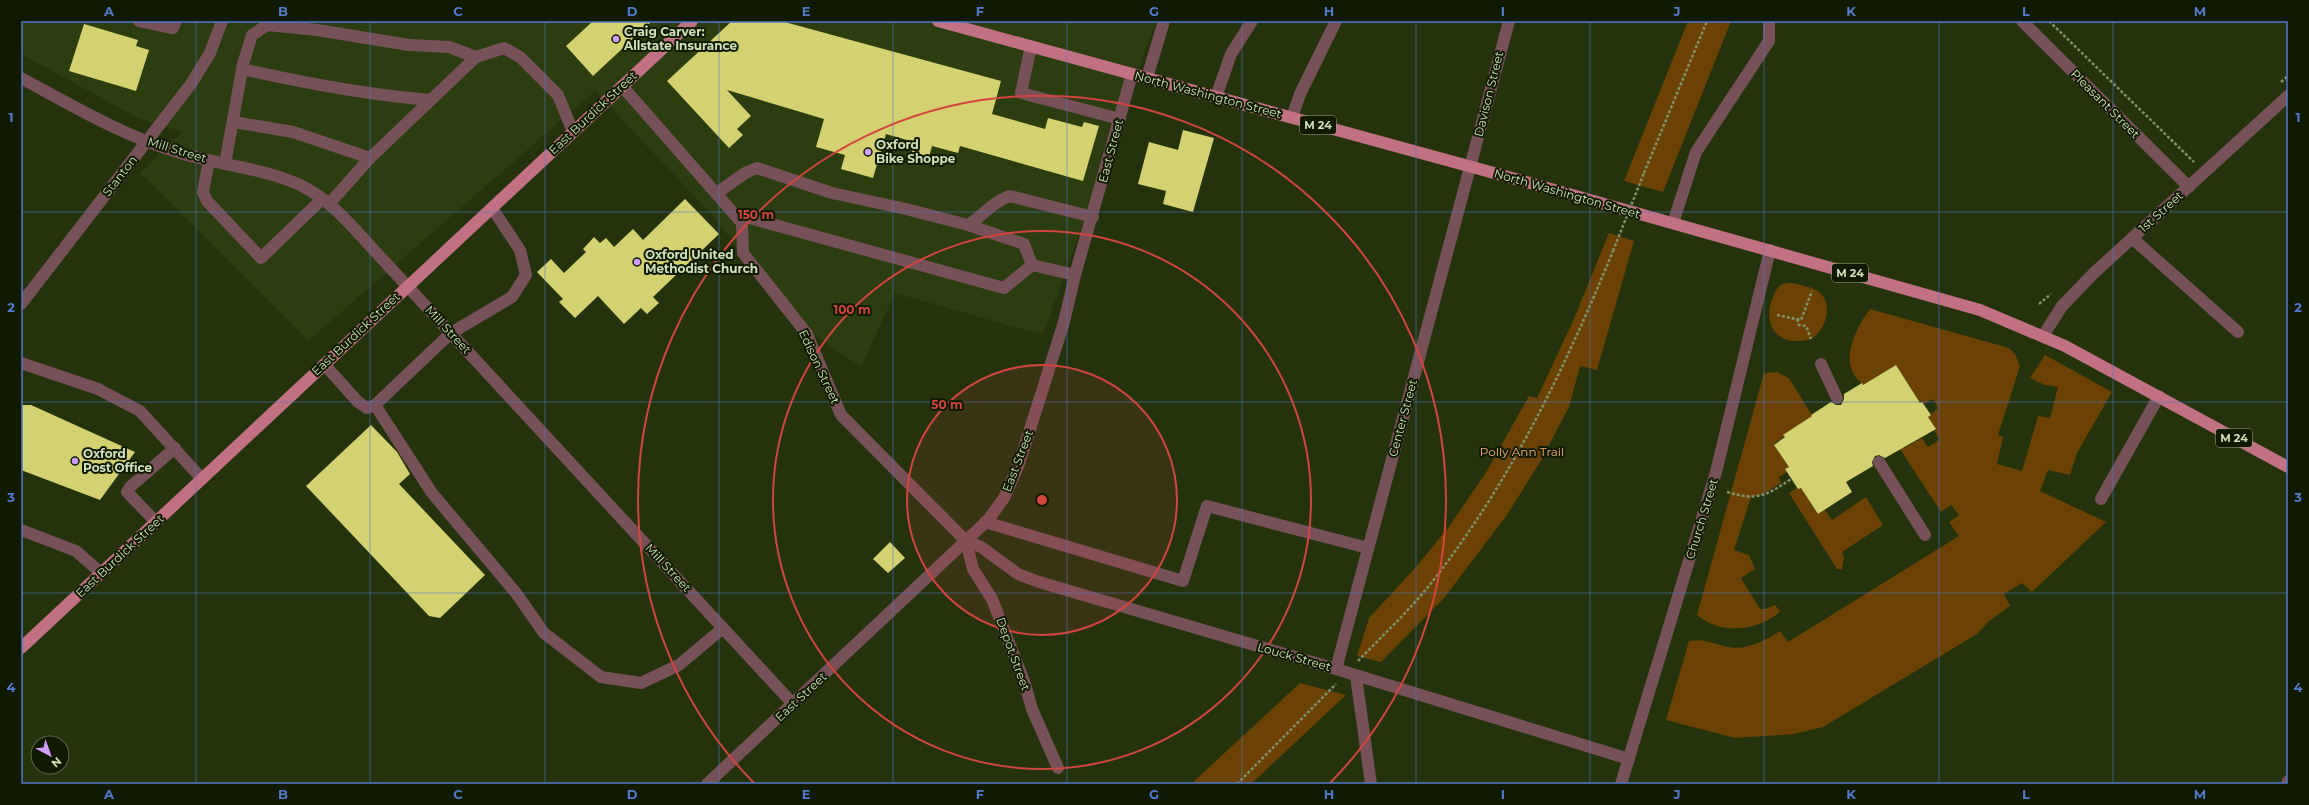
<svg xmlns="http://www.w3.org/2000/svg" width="2309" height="805" font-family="Montserrat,sans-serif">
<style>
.built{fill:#2c3d0f}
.green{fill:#6b4105}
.building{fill:#d3d170}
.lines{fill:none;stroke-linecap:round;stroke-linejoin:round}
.path{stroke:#81926b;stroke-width:2.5;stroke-dasharray:3 2;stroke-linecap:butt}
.minor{stroke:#785158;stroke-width:12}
.major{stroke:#c17181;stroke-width:12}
.path-bridge{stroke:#81926b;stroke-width:2.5;stroke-dasharray:3 2;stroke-linecap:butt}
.grid{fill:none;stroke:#527acf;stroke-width:1;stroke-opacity:0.55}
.ring{fill:none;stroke:#d5443e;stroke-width:2}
.poi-dot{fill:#d09dfe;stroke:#0f1a00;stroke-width:1.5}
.labels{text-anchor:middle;stroke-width:4;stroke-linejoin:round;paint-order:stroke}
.shield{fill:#0f1a00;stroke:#95a582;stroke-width:1}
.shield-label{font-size:11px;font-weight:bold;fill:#cfe0ba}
.poi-label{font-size:12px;font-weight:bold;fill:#cfe0ba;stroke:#0f1a00;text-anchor:start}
.street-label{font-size:12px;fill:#cfe0ba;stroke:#0f1a00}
.park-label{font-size:12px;fill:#f8b56b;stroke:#0f1a00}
.centre{fill:#d5443e;stroke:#0f1a00;stroke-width:2}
.ring-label{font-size:12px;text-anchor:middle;font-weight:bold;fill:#d5443e;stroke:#0f1a00;stroke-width:4;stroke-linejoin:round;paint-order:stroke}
.neatline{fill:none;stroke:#527acf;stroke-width:1.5}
.grid-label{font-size:13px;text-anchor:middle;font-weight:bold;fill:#527acf}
</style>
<rect width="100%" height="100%" fill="#24330b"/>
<path class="built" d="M21,21h1135l-113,314 -148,-42 -34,74 -71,-48 -76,-102 -119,-126 -287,250 -168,-168 42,-41 -44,-14 -117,-64z"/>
<g class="green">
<path d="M1688,21h43l-68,171 -39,-11z"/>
<path d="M1609,233l25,8 -37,129 -17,-4 -11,41 -29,55 -33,53 -63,83 -63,64 -24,-6 12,-38 47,-51 32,-39 37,-54 44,-78 8,2 36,-77z"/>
<path d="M1793,283c8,2 20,4 26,9 14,11 8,35 -5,45 -5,4 -12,4 -18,4 -25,0 -32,-24 -23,-44 2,-4 4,-10 8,-12 3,-2 9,-2 12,-2z"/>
<path d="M1870,309l139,39 6,6 5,12 -22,69 5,2 -6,27 25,7 16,-55 12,2 8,-31 -13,-2 -15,-7 15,-23 67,37 -35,61 -7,22 -22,-5 -8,21 66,31 -74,70 -10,-9 -18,11 6,12 -21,15 -12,13 -154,93 -29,7 -59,4 -69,-18 23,-79c14,-3 26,3 40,6 17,4 37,-7 51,-16l8,11 171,-106 -10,-14 10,-7 -8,-10 -10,7 -41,-63 3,-2 1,1 18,-10 6,9 11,-7 -11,-23 10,-9 -5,-9 -9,5 -2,-2 -2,1 -24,-38 -33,20c-3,-4 -8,-7 -10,-12 -10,-20 5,-48 17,-64z"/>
<path d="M1777,372l12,6 27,44 -20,5 -22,17 15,23 -4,2 2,3 -8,5 2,6 -18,11 -12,3 -17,53 15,5 6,14 -14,9 19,31h5l10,-4 5,6c-3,4 -8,6 -12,9 -23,12 -51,12 -71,-5l67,-242z"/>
<path d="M1797,488h4l17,26 7,-4 7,10 34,-23 17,28 -41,27 2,5 -2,12h-5l-48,-76z"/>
<path d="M1300,683l46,12 -95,89h-60z"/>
</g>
<g class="building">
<path d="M593,21h59l-59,55 -27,-30z"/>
<path d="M732,21h49l220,60 -9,33 53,15 3,-11 34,9 2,-5 15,4 -16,55 -123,-35 -2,7 -26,-7 -3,11 -17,-5 2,-10 -28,-8 -13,44 -32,-9 4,-14 -29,-8 8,-28 -97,-29 24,26 -14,13 6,6 -14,13 -62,-67z"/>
<path d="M84,24l54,16 -2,6 13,4 -13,41 -67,-20z"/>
<path d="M1183,130l31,8 -21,74 -30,-8 3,-13 -28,-7 11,-42 29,8z"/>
<path d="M685,199l34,35 -66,63 6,6 -12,11 -6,-6 -17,16 -26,-28 -23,22 -16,-16 4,-3 -26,-27 14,-13 13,14 22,-21 -3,-3 11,-12 6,6 6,-5 8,9 19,-18 10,11z"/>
<path d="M1896,365l24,38 2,-1 9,13 -3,2 8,12 -51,29 -6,-3 -4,1 -3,6 1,4 -27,16 6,10 -34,22 -17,-26 -3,1 -13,-20 4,-2 -15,-22 11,-8 -2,-2 29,-19 -1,-1 20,-13 5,3h5l3,-6v-5l18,-11 1,2z"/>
<path d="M21,405h10l104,47 -35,48 -79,-30z"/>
<path d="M371,425l26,27 13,22 -11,10 86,91 -45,43 -11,-2 -123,-130z"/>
<path d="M890,542l15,16 -17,15 -15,-14z"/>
</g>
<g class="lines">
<g class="path">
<path d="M2049,21l145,141"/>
<path d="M2281,82l7,-6"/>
<path d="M1644,173l63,-152"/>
<path d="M2039,304l12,-10"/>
<path d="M1777,315l24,5 11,-29"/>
<path d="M1797,319l2,6 7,1 5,13"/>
<path d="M1727,492c30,9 39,4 64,-13"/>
<path d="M1358,661c25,-26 52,-51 74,-79 79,-101 133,-214 181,-331"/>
<path d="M1237,784l99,-100"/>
</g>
<g class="minor">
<path d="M139,21l34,7 3,-7"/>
<path d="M2022,21l167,166"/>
<path d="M1031,46l-10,47 99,26"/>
<path d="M476,57l28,-9 16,9 38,38 15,37"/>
<path d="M242,69c62,14 125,26 189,31"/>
<path d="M21,78c52,28 102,58 159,75 40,12 84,15 122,33 33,16 58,50 83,76l408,442"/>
<path d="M1147,78l17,-57"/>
<path d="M622,86l120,137 1,30 64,81 34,81 125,126 15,6 37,27 21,8 297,87 293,90"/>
<path d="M1216,97l15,-43 21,-33"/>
<path d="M1292,117l8,-23 36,-73"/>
<path d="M234,122l59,10 77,26"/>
<path d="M209,160l-6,32 4,9 54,57 61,-59"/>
<path d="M225,164l18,-100 9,-29 15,-10 50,5 92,15 40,2 27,10 -106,101 -41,46"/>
<path d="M717,193l28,-20 12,-5 75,25 74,16 62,16c16,-10 24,-23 42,-29l83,21"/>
<path d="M735,214l269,74 28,-23"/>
<path d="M1673,223l23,-71 73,-111v-20"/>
<path d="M968,225l56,19 8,21 43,10"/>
<path d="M2132,238l106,94"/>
<path d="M21,304l170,-220 19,-31 12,-32"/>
<path d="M2043,336l19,-30 33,-34 193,-176"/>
<path d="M21,363l77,26 42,22 62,68"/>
<path d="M324,364l34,38 9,6 8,-3 76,-72 61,-36 14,-22 -6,-25 -28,-42"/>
<path d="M1821,364l16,34"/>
<path d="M375,405l57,88 84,100 28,40 57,44 40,6 38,-18 44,-37"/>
<path d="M1879,462l46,73"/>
<path d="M2101,499l58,-103"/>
<path d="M156,522l-29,-30 3,-5 45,-39"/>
<path d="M985,522l198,59 24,-75 161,42"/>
<path d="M21,530l55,21 25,22"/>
<path d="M966,541l7,28 19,30 32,82 8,28 26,59"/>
<path d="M1336,669l173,-648"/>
<path d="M1356,676l15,108"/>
<path d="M707,784l281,-264 16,-22 15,-34 45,-142 11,-47 57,-201"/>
<path d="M1621,784l95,-312 54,-222"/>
<path d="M2287,784l1,-3"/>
</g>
<g class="major">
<path d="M938,21l567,155 475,134 85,36 223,121"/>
<path d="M21,648l671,-627"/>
</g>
<path class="path-bridge" d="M1613,251l31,-78"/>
</g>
<path class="grid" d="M196,21v763M370,21v763M545,21v763M719,21v763M893,21v763M1067,21v763M1242,21v763M1416,21v763M1590,21v763M1764,21v763M1939,21v763M2113,21v763M21,212h2267M21,402h2267M21,593h2267"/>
<circle cx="1042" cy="500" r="135" fill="#d5443e" fill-opacity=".12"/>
<g class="ring">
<circle cx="1042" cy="500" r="135"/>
<circle cx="1042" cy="500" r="269"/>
<path d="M754 783A404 404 0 1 1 1330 783"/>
</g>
<g class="poi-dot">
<circle cx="616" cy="39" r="4"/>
<circle cx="868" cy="152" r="4"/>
<circle cx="637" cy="262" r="4"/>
<circle cx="75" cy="461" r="4"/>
</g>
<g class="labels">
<g class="shield">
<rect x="1300" y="116" width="36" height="18" rx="3"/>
<rect x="1832" y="264" width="36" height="18" rx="3"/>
<rect x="2216" y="429" width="36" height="18" rx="3"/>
</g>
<g class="shield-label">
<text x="1318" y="129">M 24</text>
<text x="1850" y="277">M 24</text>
<text x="2234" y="442">M 24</text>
</g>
<g class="poi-label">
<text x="624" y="36">Craig Carver:<tspan x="624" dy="14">Allstate Insurance</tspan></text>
<text x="876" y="149">Oxford<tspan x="876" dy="14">Bike Shoppe</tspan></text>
<text x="645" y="259">Oxford United<tspan x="645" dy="14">Methodist Church</tspan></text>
<text x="83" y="458">Oxford<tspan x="83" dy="14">Post Office</tspan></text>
</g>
<g class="street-label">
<text transform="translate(1489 94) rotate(-76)" y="4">Davison Street</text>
<text transform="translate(1208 95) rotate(15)" y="4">North Washington Street</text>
<text transform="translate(2105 104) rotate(45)" y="4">Pleasant Street</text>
<text transform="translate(593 113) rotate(-43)" y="4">East Burdick Street</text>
<text transform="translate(177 150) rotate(17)" y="4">Mill Street</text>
<text transform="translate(1111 151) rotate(-75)" y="4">East Street</text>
<text transform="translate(120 176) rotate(-52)" y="4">Stanton</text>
<text transform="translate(1567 194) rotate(16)" y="4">North Washington Street</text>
<text transform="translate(2161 212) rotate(-42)" y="4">1st Street</text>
<text transform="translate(448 330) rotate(47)" y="4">Mill Street</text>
<text transform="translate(356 334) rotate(-43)" y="4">East Burdick Street</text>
<text transform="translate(819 367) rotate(65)" y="4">Edison Street</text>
<text transform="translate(1403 418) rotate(-75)" y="4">Center Street</text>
<text transform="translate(1018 461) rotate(-69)" y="4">East Street</text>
<text transform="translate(1702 519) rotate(-73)" y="4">Church Street</text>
<text transform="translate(120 556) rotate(-43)" y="4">East Burdick Street</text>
<text transform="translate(668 568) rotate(47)" y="4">Mill Street</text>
<text transform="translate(1013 654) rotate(70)" y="4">Depot Street</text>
<text transform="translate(1294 657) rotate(16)" y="4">Louck Street</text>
<text transform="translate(801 697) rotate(-43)" y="4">East Street</text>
</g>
<g class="park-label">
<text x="1522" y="456">Polly Ann Trail</text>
</g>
</g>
<circle cx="1042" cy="500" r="6" class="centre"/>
<g class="ring-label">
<text x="756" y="219">150 m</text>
<text x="852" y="314">100 m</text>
<text x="947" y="409">50 m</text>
</g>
<rect width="2309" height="805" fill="none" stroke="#0f1a00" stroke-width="44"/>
<g transform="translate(50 755) rotate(139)"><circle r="19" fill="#0f1a00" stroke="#5c694a"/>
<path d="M0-3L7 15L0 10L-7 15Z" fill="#d09dfe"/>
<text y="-6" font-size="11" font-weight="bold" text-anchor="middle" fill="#cfe0ba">N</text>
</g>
<rect x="22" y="22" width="2265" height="761" class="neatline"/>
<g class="grid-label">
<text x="109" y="16">A</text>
<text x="283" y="16">B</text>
<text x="458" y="16">C</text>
<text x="632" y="16">D</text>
<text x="806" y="16">E</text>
<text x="980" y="16">F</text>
<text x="1154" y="16">G</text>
<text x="1329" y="16">H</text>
<text x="1503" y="16">I</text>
<text x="1677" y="16">J</text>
<text x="1851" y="16">K</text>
<text x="2026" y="16">L</text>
<text x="2200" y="16">M</text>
<text x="11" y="122">1</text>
<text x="2298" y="122">1</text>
<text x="11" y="312">2</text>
<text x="2298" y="312">2</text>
<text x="11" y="502">3</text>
<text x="2298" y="502">3</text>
<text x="11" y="692">4</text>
<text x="2298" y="692">4</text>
<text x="109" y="799">A</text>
<text x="283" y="799">B</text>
<text x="458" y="799">C</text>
<text x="632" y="799">D</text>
<text x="806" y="799">E</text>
<text x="980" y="799">F</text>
<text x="1154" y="799">G</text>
<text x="1329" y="799">H</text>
<text x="1503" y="799">I</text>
<text x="1677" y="799">J</text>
<text x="1851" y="799">K</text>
<text x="2026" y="799">L</text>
<text x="2200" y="799">M</text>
</g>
</svg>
